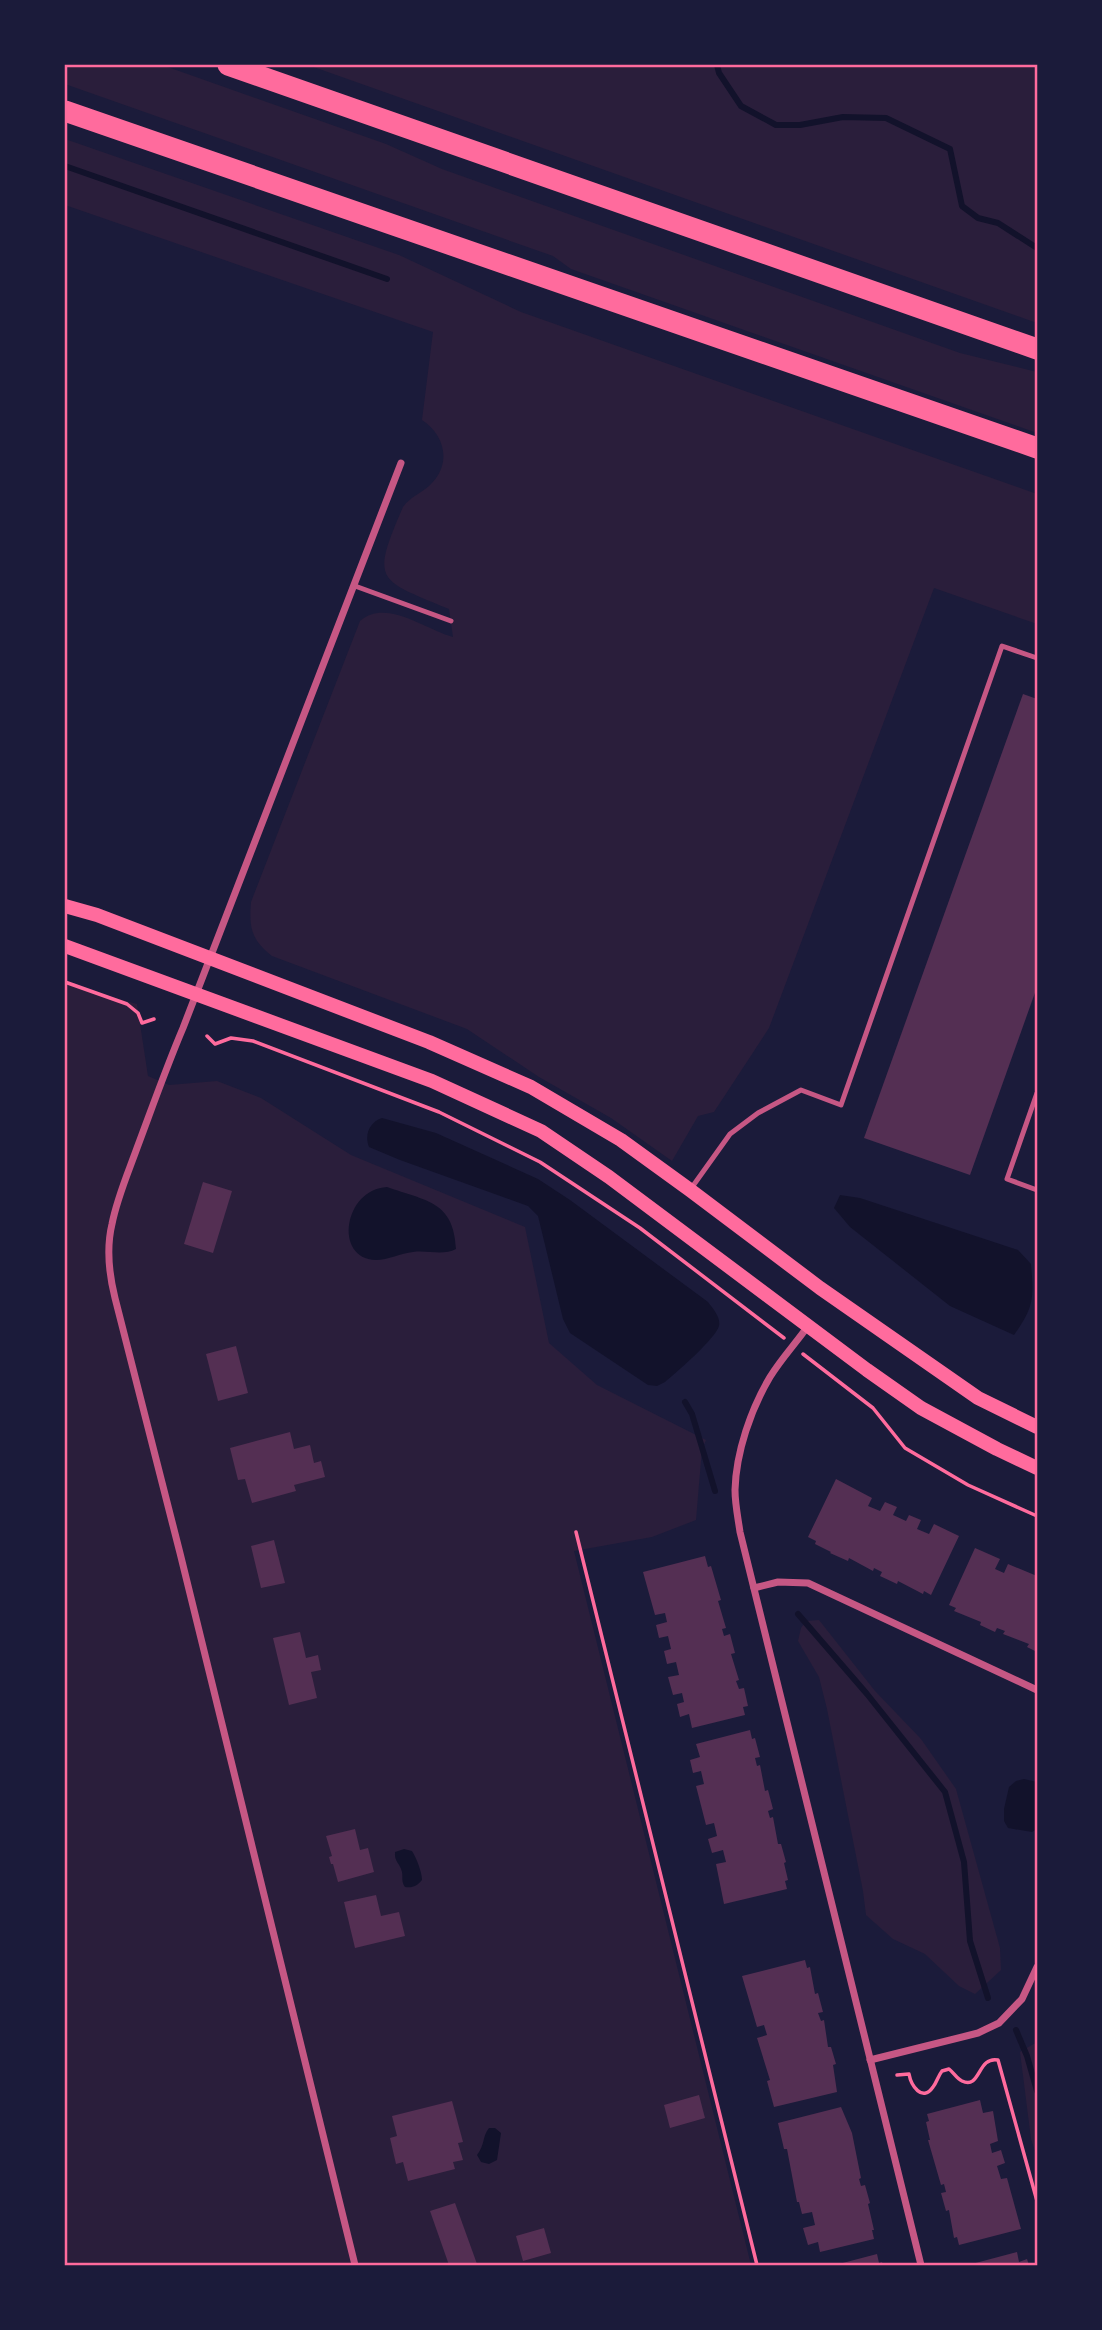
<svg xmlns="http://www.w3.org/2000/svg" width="1102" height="2330" font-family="'Exo 2',sans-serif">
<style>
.green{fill:#2a1e3b}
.water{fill:#12122b}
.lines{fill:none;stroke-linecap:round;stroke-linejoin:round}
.stream{stroke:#12122b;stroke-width:6}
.building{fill:#542f53}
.path{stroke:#ff6b9d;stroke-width:3.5}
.service{stroke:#c65784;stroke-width:5}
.minor{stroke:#c65784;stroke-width:7}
.secondary{stroke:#ff6b9d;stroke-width:14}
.motorway{stroke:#ff6b9d;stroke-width:21}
.neatline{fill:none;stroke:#ff6b9d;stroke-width:2.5}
</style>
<rect width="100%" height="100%" fill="#1b1b3a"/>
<g class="green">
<path d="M65,65h97l224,79 56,25 518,184 77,19v61l-466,-164 -18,-13 -488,-172z"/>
<path d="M308,65h729v258z"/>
<path d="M65,139l334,116 122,57 516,182v130l-103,-36 -165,440 -55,84 -16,4 -26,45 -61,-43 -72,-41 -72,-48 -195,-73c-21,-17 -23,-28 -21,-54l109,-281c26,-23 66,9 93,16l-4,-28c-71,-30 -79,-26 -46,-102 7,-10 17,-13 26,-21 23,-21 17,-50 -7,-66l11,-88 -368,-127z"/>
<path d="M65,984l72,20 11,72 21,9 48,-4 44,17 90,57 174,72 24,116 48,42 109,55 -4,9 -6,71 -44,17 -78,14 177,714h-686z"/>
<path d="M819,1620l56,71 46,48 35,50 44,159 1,22 -26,24 -16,-8 -34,-32 -32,-15 -27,-24 -3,-24 -36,-182 -8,-32 -21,-36 3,-13 5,-7z"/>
<path d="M1037,2042v115l-6,-18 -11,-87z"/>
</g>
<g class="water">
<path d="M382,1118l54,15 102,46 32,21 138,102c5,7 13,15 11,24 -4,13 -42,46 -54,56l-8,4 -9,-1 -78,-52 -7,-14 -25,-103 -10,-10 -128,-46 -31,-13c-5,-13 1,-25 13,-29z"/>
<path d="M387,1187c39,14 67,14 69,62 -13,7 -28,1 -43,3 -12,1 -25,8 -37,8 -43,-1 -32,-71 11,-73z"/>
<path d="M840,1195l20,3 158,52 13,14c3,34 3,43 -17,71l-64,-29 -100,-79 -16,-19z"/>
<path d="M1024,1779l13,3v47l-5,3 -24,-4 -4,-7v-12l5,-22 7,-6z"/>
<path d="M404,1849l8,2c4,6 10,21 10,29 -5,6 -9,8 -17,7 -4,-6 -2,-9 -3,-15 -2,-9 -8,-10 -7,-20z"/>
<path d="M489,2128h6l6,5 -4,27 -8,4 -8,-2 -4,-7c8,-10 5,-18 12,-27z"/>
</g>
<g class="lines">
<g class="stream">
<path d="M717,65l2,8 22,33 35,19h24l43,-8 43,1 64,31 12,57 16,12 20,5 39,25"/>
<path d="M65,166l322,113"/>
<path d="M685,1402l7,12 23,77"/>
<path d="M798,1614l69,80 78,98 19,70 6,79 18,57"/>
<path d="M1016,2030l11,26 10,35"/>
</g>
</g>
<g class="building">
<path d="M1023,694l14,5v288l-67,188 -106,-37z"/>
<path d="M203,1182l29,9 -19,62 -29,-9z"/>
<path d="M236,1346l12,47 -30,8 -12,-47z"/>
<path d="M290,1432l4,17 16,-4 4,18 7,-2 4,16 -31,8 2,6 -44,12 -7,-24 -7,1 -8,-32z"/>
<path d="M836,1479l36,19 -4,8 12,5 5,-9 12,5 -4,8 13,6 3,-6 12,5 -4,9 12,5 5,-10 25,12 -28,59 -7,-4 -1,3 -25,-13 -1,3 -17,-8 2,-4 -8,-4 -1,3 -24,-13 -1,3 -18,-8 1,-1 -16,-8 1,-3 -8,-4z"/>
<path d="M274,1540l11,43 -24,5 -10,-42z"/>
<path d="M975,1548l25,11 -5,10 9,4 4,-9 29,12v76l-10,-5 2,-3 -26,-10 2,-3 -8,-3 -2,4 -15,-7 1,-3 -27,-11 2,-3 -7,-3z"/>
<path d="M705,1556l3,11 3,-1 10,34 -3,1 8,27 -4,1 2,7 6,-2 5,19 -4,1 8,26 -3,1 3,8 5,-1 4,18 -5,1 2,8 -53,13 -3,-14 -9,3 -3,-13 7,-2 -2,-9 -9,2 -5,-18 11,-2 -3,-13 -9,2 -3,-13 7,-2 -3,-13 -9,2 -3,-13 11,-3 -2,-9 -10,2 -12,-43z"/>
<path d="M300,1632l6,26 12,-3 3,15 -10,2 6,26 -28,7 -16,-67z"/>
<path d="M750,1730l2,9 3,-1 5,19 -5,1 2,8 3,-1 5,26 3,-1 5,19 -5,2 2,7 3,-1 5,27h3l5,18 -2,1 4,17 -3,1 2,8 -63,15 -8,-40 10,-2 -3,-12 -11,3 -4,-14 9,-3 -3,-13 -8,2 -10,-39 8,-2 -3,-13 -8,2 -3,-13 10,-3 -4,-13z"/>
<path d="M355,1829l5,21 8,-2 6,24 -36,10 -5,-18h-2l-2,-7 3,-1 -6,-20z"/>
<path d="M376,1895l5,21 18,-4 6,24 -50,12 -11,-46z"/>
<path d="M805,1960l2,8 3,-1 5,27 3,-1 5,19 -5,1 3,8 3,-1 4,27h3l5,17 -3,1 4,27 -63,15 -7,-26 3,-1 -13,-42 10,-3 -3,-10 -7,2 -15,-51z"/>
<path d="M699,2095l6,23 -35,10 -6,-23z"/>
<path d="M980,2100l3,13 10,-2 5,30 -8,3 2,9 9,-3 4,13 -8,3 4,13 6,-1 14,51 -62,16 -2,-8 -3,1 -5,-28 -3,1 -5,-18 5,-1 -2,-8 -3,1 -13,-45h2l-4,-18 3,-1 -2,-7z"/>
<path d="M452,2101l11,41 -5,1 5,17 -10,2 2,7 -47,12 -5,-19 -7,2 -6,-26 7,-2 -5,-20z"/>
<path d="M841,2107l11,26 9,45 -2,1 2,7 4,-1 5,18 -2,1 6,26h-2l2,9 -54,13 -2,-10 -10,3 -5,-17 12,-3 -3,-13 -10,2 -3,-12h-2l-10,-53h-3l-6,-26z"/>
<path d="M455,2203l22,61 -3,1h-25l-19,-54z"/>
<path d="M544,2228l7,25 -28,8 -7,-25z"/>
<path d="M1017,2252l2,10 8,-3 2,6h-61z"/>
<path d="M877,2254l2,9 3,-1 1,3h-48z"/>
</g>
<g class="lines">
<g class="path">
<path d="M65,982l62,22 11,9 4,10 12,-4"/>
<path d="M207,1036l8,8 16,-6 22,3 186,71 101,50 100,66 144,110"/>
<path d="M803,1354l70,54 32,40 63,37 69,31"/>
<path d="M576,1532l181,733"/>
<path d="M897,2075l12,-1c2,11 13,29 24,13 4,-5 5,-11 9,-16l7,-2c5,4 8,10 13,12 19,9 15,-25 36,-21l39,141"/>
</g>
<g class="service">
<path d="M355,586l96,35"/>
<path d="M1037,1093l-30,86 30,11"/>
<path d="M690,1190l40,-56 28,-21 43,-23 40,15 161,-459 35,12"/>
</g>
<g class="minor">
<path d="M808,1326c-12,17 -27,33 -38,51 -19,32 -34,75 -35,113 0,14 3,28 5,42l181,733"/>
<path d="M754,1588l24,-6 30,1 229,107"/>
<path d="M870,2060l108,-27 21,-10 23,-24 15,-32"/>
<path d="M355,2265l-175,-712 -65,-255c-6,-24 -9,-49 -3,-74 5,-26 16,-51 25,-76 15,-40 29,-80 46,-120l218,-565"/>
</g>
<g class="secondary">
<path d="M65,906l32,9 332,127 102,45 90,53 69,50 130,98 158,110 59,29"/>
<path d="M65,946l367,135 109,50 68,46 258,193 54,38 76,41 40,19"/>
</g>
<g class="motorway">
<path d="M228,65l809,284"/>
<path d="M65,111l972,337"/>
</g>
</g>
<rect width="1102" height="2330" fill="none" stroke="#1b1b3a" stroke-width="133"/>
<rect x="66" y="66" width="970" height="2198" class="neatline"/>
</svg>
